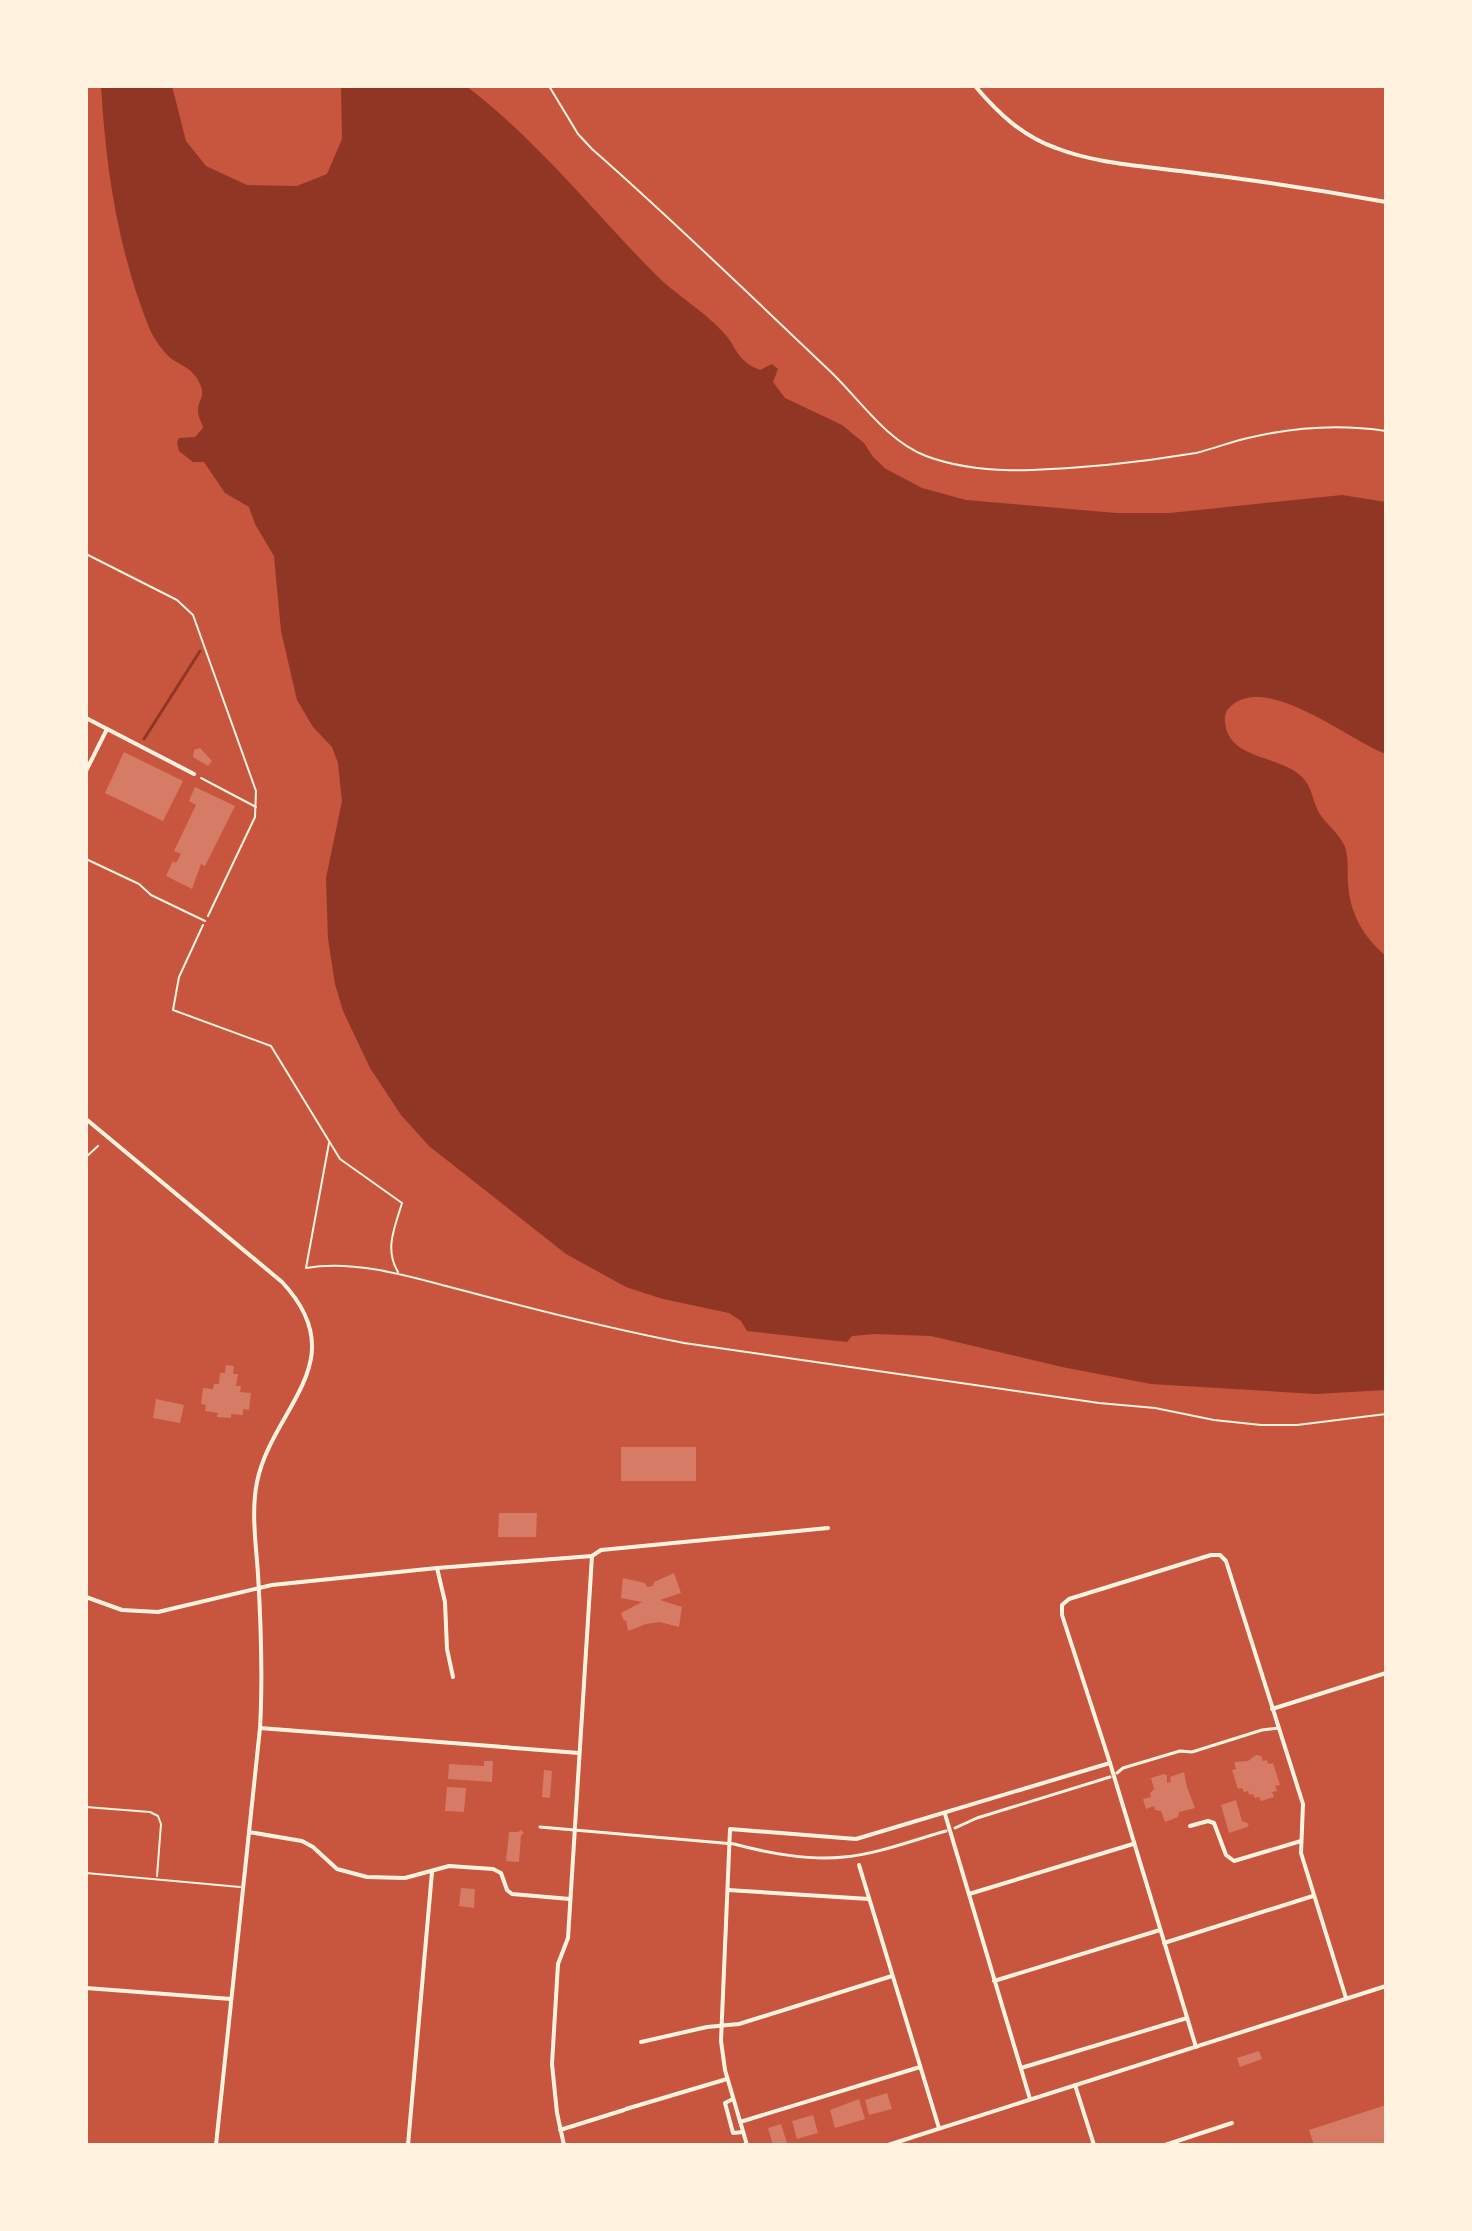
<svg xmlns="http://www.w3.org/2000/svg" width="1472" height="2231" font-family="Commissioner,sans-serif">
<style>
.water{fill:#8f3625}
.lines{fill:none;stroke-linecap:round;stroke-linejoin:round}
.stream{stroke:#8f3625;stroke-width:3}
.building{fill:#d67c66}
.path{stroke:#fff3e0;stroke-width:2}
.service{stroke:#fff3e0;stroke-width:2}
.pedestrian{stroke:#fff3e0;stroke-width:3}
.minor{stroke:#fff3e0;stroke-width:4}
</style>
<rect width="100%" height="100%" fill="#c8553d"/>
<path class="water" d="M101,86h71l14,55 20,25 41,19 50,1 30,-12 15,-35 -1,-53h125c68,51 127,125 187,186 21,22 49,37 70,60 15,16 12,28 37,38l12,-6 6,5 -5,13 12,16 57,27 22,18 9,14 13,12 36,19 44,12 150,13h54l172,-18 44,7v252c-36,-13 -118,-81 -155,-48 -5,4 -7,10 -6,16 3,42 66,31 83,63 5,9 6,19 11,28 8,12 20,20 26,34 4,12 2,23 3,36 1,29 16,55 38,73v434l-70,4 -165,-10 -89,-17 -131,-31 -56,-2 -23,2 -5,6 -100,-11 -6,-10 -12,-8 -66,-14 -37,-12 -60,-33 -137,-108 -28,-31 -31,-47 -27,-57 -8,-27 -7,-45 -2,-61 16,-77 -4,-38 -6,-16 -19,-20 -16,-27 -16,-69 -7,-75 -19,-32 -6,-17 -24,-14 -21,-31h-11l-14,-11 -2,-9 2,-4 16,-1 8,-9c-1,-6 -5,-11 -5,-17 -1,-10 9,-14 1,-29 -6,-13 -17,-16 -27,-23 -9,-7 -17,-19 -22,-29 -32,-79 -44,-160 -49,-244z"/>
<g class="lines">
<g class="stream">
<path d="M86,418v-1"/>
<path d="M144,739l56,-88"/>
</g>
</g>
<g class="building">
<path d="M200,748l12,13 -4,5 -15,-9 1,-7z"/>
<path d="M124,752l59,29 -20,40 -58,-28z"/>
<path d="M195,787l40,19 -30,60 -4,-2 -9,25 -26,-13 7,-15 3,2 5,-9 -7,-3 22,-46 -7,-4z"/>
<path d="M226,1365l8,1 -1,8h5l-2,12h5l-1,6 11,1 -2,17 -6,-1v6l-12,-1v4l-14,-1 1,-4 -13,-2 1,-6 -5,-1 2,-16 10,1 1,-5h5l1,-11h5z"/>
<path d="M156,1399l28,6 -4,18 -27,-5z"/>
<rect x="621" y="1447" width="75" height="34"/>
<path d="M499,1513h38l-1,24h-38z"/>
<path d="M674,1573l7,20 -21,7 22,7 -3,20 -19,-5 -14,2 -18,7 -2,-11 -2,1 -3,-8 21,-11 -21,-4 2,-20 22,5 2,4 6,-1 1,-4z"/>
<path d="M1256,1755l5,1 2,5 4,-1 1,4 5,-1 7,22 -5,1 2,5 -5,1 2,5 -13,4 -2,-4 -4,1 -2,-4 -4,1 -1,-4 -4,1 -2,-4 -4,1 -6,-19 4,-1 -2,-7 14,-1z"/>
<path d="M484,1761h9l-1,21 -44,-3 1,-15 35,2z"/>
<path d="M544,1770l8,1 -2,27 -8,-1z"/>
<path d="M1184,1772l3,15 8,21 -16,4 -1,5 -13,5 -4,-11 -6,-1 -1,-4 -8,3 -3,-10 8,-2 -1,-4 4,-4 -3,-11 13,-4 3,1v8l4,-1 -1,-5z"/>
<path d="M447,1787l19,1 -2,24 -19,-1z"/>
<path d="M1236,1800l6,21 7,3 -2,3 -18,6 -8,-28z"/>
<path d="M521,1830l3,3 -3,2 -2,27 -13,-1 3,-29h9z"/>
<path d="M461,1888l14,1 -1,19 -15,-2z"/>
<path d="M1259,2051l3,8 -22,8 -3,-9z"/>
<path d="M887,2093l5,16 -23,6 -4,-15z"/>
<path d="M859,2099l6,20 -30,9 -5,-18z"/>
<path d="M1386,2105v40h-72l-5,-15z"/>
<path d="M813,2115l5,18 -21,6 -5,-18z"/>
<path d="M781,2124l6,19 -14,2 -5,-17z"/>
</g>
<g class="lines">
<g class="path">
<path d="M549,86l29,48 14,15c82,72 160,148 239,223 29,28 56,69 95,84 56,21 121,14 180,9 30,-3 60,-7 90,-12 17,-4 34,-11 52,-15 46,-11 91,-14 138,-7"/>
<path d="M86,554l91,46 16,15 63,176 -1,26 -47,99"/>
<path d="M201,778l55,29"/>
<path d="M203,925l-24,52 -6,33 98,36 69,113 62,44c-7,24 -18,46 -4,69"/>
<path d="M329,1143l-23,125c53,-9 111,11 163,24 71,19 143,37 215,51l415,60 56,5 59,12 47,5h36l89,-11"/>
<path d="M86,1157l12,-11"/>
</g>
<g class="service">
<path d="M86,859l53,25 12,11 54,26"/>
<path d="M86,1807l64,5 8,4 3,8 -4,52"/>
<path d="M86,1873l154,14"/>
</g>
<g class="pedestrian">
<path d="M1117,1773l6,-5 57,-17 12,1 70,-22 17,-2"/>
<path d="M540,1827l194,17c33,9 77,17 110,13 34,-3 69,-17 102,-26"/>
<path d="M955,1828l22,-10 133,-41"/>
</g>
<g class="minor">
<path d="M975,86c23,27 47,50 81,62 41,16 89,18 132,24 66,8 132,18 198,30"/>
<path d="M86,718l108,56"/>
<path d="M86,771l21,-42"/>
<path d="M86,1119l196,163c74,79 -10,126 -25,200 -6,30 -1,62 1,92 3,51 5,103 2,154l-44,417"/>
<path d="M437,1568l8,34 2,47 6,28"/>
<path d="M86,1597l36,13 36,2 114,-27 165,-17 155,-12 9,-6 227,-22"/>
<path d="M1272,1709l114,-36"/>
<path d="M260,1728l319,25"/>
<path d="M945,1814l85,285"/>
<path d="M1190,1826l18,-5 6,2 12,32 8,6 67,-20"/>
<path d="M249,1832l53,9 11,6 24,22 30,8 38,1 44,-12 44,3 8,4 6,17 5,4 58,5"/>
<path d="M859,1865l80,263"/>
<path d="M728,1890l141,9"/>
<path d="M969,1894l164,-50"/>
<path d="M1164,1943l149,-47"/>
<path d="M994,1981l166,-51"/>
<path d="M86,1988l145,11"/>
<path d="M641,2042l66,-15 32,-3 153,-48"/>
<path d="M1196,2047l-86,-284 -48,-148v-10l7,-6 142,-44h9l6,6 77,243 -2,49 45,145"/>
<path d="M1021,2068l166,-50"/>
<path d="M1075,2085l19,60"/>
<path d="M733,2099l-8,4 8,30 10,-1"/>
<path d="M626,2109l101,-30"/>
<path d="M740,2122l180,-55"/>
<path d="M560,2130l64,-20"/>
<path d="M408,2145l24,-273"/>
<path d="M564,2145l-7,-32 -5,-49 6,-100 10,-26 24,-382"/>
<path d="M747,2145l-22,-75 -4,-29 9,-212 126,10 254,-76"/>
<path d="M888,2145l498,-159"/>
<path d="M1165,2145l67,-22"/>
</g>
</g>
<rect width="1472" height="2231" fill="none" stroke="#fff3e0" stroke-width="176"/>
</svg>
